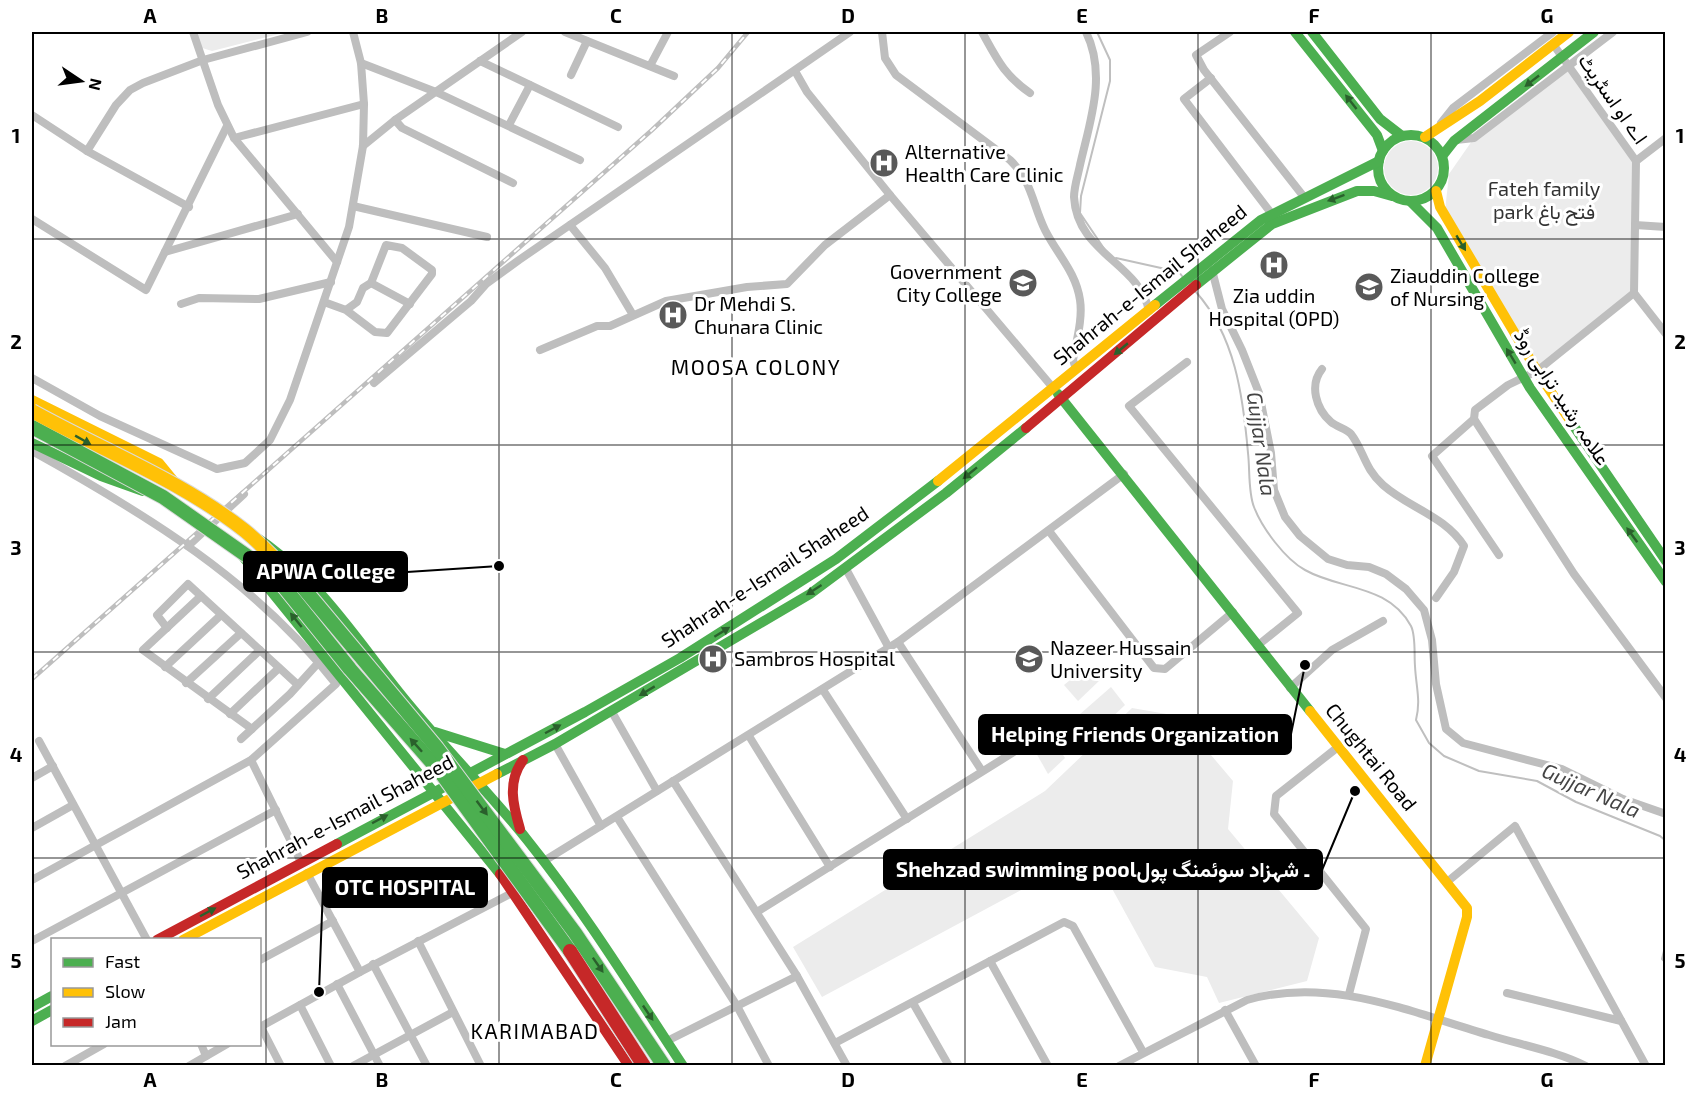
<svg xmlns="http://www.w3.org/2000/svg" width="1697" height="1097" font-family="'Exo 2',Vazirmatn,sans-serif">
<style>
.green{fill:#ececec}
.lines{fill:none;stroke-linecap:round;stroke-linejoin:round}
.stream{stroke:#bfbfbf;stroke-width:2}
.street{stroke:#bebebe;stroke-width:8}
.fast{stroke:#4caf50;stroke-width:10}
.slow{stroke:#ffc107;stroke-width:10}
.jam{stroke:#c62828;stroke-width:10}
.rail-casing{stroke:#bebebe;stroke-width:4.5}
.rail{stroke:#fff;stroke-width:2;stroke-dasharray:7;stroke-linecap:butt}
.fast-bridge-casing{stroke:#dbdbdb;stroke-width:16;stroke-linecap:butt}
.slow-bridge-casing{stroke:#dbdbdb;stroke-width:16;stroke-linecap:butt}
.jam-bridge-casing{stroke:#dbdbdb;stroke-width:16;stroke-linecap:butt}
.fast-bridge{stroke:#4caf50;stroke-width:14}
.slow-bridge{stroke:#ffc107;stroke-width:14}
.jam-bridge{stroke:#c62828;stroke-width:14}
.oneway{fill:#2a602c}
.grid{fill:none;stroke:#000;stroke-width:1.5;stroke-opacity:0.55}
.labels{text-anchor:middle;stroke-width:6;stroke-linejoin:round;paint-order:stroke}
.street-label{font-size:20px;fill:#000;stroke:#fff}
.poi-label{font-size:20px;fill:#000;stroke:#fff;text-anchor:start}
.park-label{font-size:20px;fill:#333;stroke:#fff}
.neighbourhood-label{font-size:21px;letter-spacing:1.5px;fill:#000;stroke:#fff}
.water-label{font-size:21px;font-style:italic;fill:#444;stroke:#fff}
.leader{fill:none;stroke:#000;stroke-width:2}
.callout-dot{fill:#000;stroke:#fff;stroke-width:2}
.callout{fill:#000;stroke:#000;stroke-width:2}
.callout-label{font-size:21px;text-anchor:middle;font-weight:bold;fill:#fff}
.neatline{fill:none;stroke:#000;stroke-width:2}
.grid-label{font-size:20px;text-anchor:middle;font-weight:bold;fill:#000}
</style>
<rect width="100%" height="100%" fill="#fff"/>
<g class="green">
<path d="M193,32h94l-75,19 -13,-4z"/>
<path d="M1570,66l66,95 -4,133 -95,77 -92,-160 4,-37 25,-36z"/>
<circle cx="1411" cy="168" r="27"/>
<path d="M1085,668l15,12 -22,21 -14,-16z"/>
<path d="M1111,687l14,18 -49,46 -13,-22z"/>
<path d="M1132,708l46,8 55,65 -5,48 91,109 -12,43 -88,22 -12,-26 -52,-10 -63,-115 -270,145 -29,-50 252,-156z"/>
<path d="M1052,738l13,20 -17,16 -13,-23z"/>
</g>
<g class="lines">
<g class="stream">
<path d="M1097,32l13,28v21l-29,115 -1,17 25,37"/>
<path d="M1116,258l63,14 3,4"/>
<path d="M1196,292c39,44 47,103 52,161 2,16 0,39 6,54 8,21 31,52 51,63 35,20 83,14 106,56 5,10 3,29 4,40 1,21 6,34 1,54l13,23 15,13 35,15 58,10 39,21 84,34 6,5"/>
<path d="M1666,943l-4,16 4,4"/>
</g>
<g class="street">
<path d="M193,32l25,73 16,33 103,124"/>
<path d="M565,32l109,44"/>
<path d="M882,32l3,26 11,17 114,85c22,21 22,43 35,70 12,24 31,42 35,70 3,19 -4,42 -7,60l3,9"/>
<path d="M982,32c15,27 22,43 48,61"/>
<path d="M1086,32c21,43 4,89 -6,133 -2,10 -6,22 -6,32 3,57 66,66 75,114"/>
<path d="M1230,32l-34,23 8,15 100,127"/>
<path d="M1553,44l83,117"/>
<path d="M480,61l138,66"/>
<path d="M361,63l75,29 144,68"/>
<path d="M650,66l18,-34"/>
<path d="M795,71l12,21 83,103 164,194"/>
<path d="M571,75l16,-34"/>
<path d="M1211,78l-27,21 87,114"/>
<path d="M32,115l55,36 102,56"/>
<path d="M395,120l127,-88"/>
<path d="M1441,123l12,-15 100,-76"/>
<path d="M509,125l21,-40"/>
<path d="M234,138l130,-34"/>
<path d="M1666,138l-30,23 -2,132 32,41"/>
<path d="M1456,140l18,-2 139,-106"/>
<path d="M363,146l32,-26 7,8 111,55"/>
<path d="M87,151l29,-46 14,-15 13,-7 60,-23 104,-28"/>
<path d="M353,206l134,31"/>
<path d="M32,219l114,71 81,-164"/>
<path d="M570,225l35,43 28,47"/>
<path d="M1635,225l31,2"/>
<path d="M165,252l133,-38"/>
<path d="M1212,270l10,39 20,41 17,43 12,60 3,37 11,27 15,19 28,23 19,6 22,2 17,7 20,15 18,21 8,30 4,44 10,45 17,14 99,26 61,30 43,15"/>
<path d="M371,283l39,21"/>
<path d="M324,302l22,8 29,22 12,1 45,-59v-4l-30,-22 -16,-3 -15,38 -8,5 -6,14 -11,8"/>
<path d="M181,304l18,-6 60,1 72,-17"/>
<path d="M540,350l57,-24h13l56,-25 81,-14 40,-3 38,-39 65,-50"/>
<path d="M1187,362l-58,44 169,207 -41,33"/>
<path d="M1322,369c-13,16 -6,40 9,53 6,5 16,7 20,12 13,17 13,34 32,51 26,23 62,31 81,61l-10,26 -18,26"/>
<path d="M32,378l68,38 117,53 28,-6 25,-23 20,-40 59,-173 14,-81 1,-42 -3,-41 -8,-31"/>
<path d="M374,383l97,-82 15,-17 33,-24 331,-228"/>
<path d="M1474,419l100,155 92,124"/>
<path d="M32,451c112,62 224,130 304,233l-85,76 -219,120"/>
<path d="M1049,531l105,137 11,1 68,-57"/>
<path d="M188,546l56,-52"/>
<path d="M1499,555l-67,-99 42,-37 1,-9 33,-25 29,-14 97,-78"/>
<path d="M846,569l43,79"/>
<path d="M201,596l-58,54 109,79"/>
<path d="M167,628l-10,-13 31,-31 110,101"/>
<path d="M898,642l84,129"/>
<path d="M165,667l56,-52"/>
<path d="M186,683l55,-50"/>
<path d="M1290,688l42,-38 51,-29"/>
<path d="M823,690l84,129"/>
<path d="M208,699l52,-49"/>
<path d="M612,712l45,79"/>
<path d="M230,714l49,-46"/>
<path d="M749,736l81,131"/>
<path d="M241,739l49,-45 29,-32"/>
<path d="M39,741l108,199"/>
<path d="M555,744l46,82"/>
<path d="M1338,747l-62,49 -2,18 92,115 -17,65"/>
<path d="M251,760l50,102"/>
<path d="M32,778l21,-12"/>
<path d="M673,781l124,195 50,90"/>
<path d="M617,817l120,189 32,60"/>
<path d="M32,828l41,-23"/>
<path d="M544,861l354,-219 226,-168"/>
<path d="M307,873l53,99"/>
<path d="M1447,882l68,-56 131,240"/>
<path d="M757,912l260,-162"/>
<path d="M32,941l244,-131"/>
<path d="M418,941l63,125"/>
<path d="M260,960l73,-39"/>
<path d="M990,961l58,105"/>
<path d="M373,964l54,102"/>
<path d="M337,984l43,82"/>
<path d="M1507,993l114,28"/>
<path d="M913,1003l36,63"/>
<path d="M300,1005l31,61"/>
<path d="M1225,1010l31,56"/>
<path d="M260,1027l100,-55 154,-80"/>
<path d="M261,1027l20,39"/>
<path d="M667,1041l130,-65"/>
<path d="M835,1043l229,-121 9,4 70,126"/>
<path d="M201,1044l5,12"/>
<path d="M65,1066l39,-22"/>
<path d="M189,1066l38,-22"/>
<path d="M353,1066l100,-54"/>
<path d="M1119,1066l128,-66c83,-24 163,12 242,35 32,10 67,16 97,31"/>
</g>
<g class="fast">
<path d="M1295,32l82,103 6,16"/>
<path d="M1312,32l68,87 22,17"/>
<circle cx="1411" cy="168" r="33"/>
<path d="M1443,155l11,-14 140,-109"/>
<path d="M1411,202l26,26 93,160 136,194"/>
<path d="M1196,285l76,-61 85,-33h17l18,5"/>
<path d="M1155,305l106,-85 118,-59"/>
<path d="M1058,394l252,317"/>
<path d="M1571,422l95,139"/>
<path d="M32,443l69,33 42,15"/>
<path d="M248,532c73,45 110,112 163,175 38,46 80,87 117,134 57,71 105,149 155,225"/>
<path d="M241,554l259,320"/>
<path d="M435,732l70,22"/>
<path d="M497,774l58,-30 255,-150 136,-101 80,-65"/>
<path d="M337,844l248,-132 95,-54 156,-99 102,-78"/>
<path d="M32,1007l20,-11"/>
<path d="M32,1021l20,-11"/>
</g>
<g class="slow">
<path d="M1425,137l55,-36 89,-69"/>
<path d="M1436,191l4,16 97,164 34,51"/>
<path d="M32,400l127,63 18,22"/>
<path d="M938,481l217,-176"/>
<path d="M1310,711l157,197v9l-42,149"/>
<path d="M183,940l314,-166"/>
</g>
<g class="jam">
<path d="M1026,428l170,-143"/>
<path d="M520,829c-7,-24 -13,-47 3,-69"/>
<path d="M500,874l129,192"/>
<path d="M157,940l180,-96"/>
</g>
<g class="rail-casing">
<path id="rail" d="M32,679l620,-549 66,-62 30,-36"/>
</g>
<use href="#rail" class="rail"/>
<g class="fast-bridge-casing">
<g id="fast-bridge">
<path d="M32,427l131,70 97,68 24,22 66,82 91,104 129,178"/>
<path d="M300,584l137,164 138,185 89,133"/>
</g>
</g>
<g class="slow-bridge-casing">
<path id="slow-bridge" d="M32,411c70,39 148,69 212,119 20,16 37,36 56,54"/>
</g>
<g class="jam-bridge-casing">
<path id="jam-bridge" d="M570,951l74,115"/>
</g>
<use href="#fast-bridge" class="fast-bridge"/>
<use href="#slow-bridge" class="slow-bridge"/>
<use href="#jam-bridge" class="jam-bridge"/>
</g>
<defs><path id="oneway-solid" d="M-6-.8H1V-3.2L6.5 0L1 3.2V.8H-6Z" transform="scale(1.5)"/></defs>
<g class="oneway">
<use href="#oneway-solid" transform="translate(1532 81) rotate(142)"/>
<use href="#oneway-solid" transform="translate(1351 102) rotate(-128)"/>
<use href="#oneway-solid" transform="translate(1336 198) rotate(160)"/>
<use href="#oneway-solid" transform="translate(1461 243) rotate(59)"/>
<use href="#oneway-solid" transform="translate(1121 349) rotate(140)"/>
<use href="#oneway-solid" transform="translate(1511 356) rotate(-121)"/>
<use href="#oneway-solid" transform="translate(83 440) rotate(29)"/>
<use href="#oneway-solid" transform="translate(970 473) rotate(141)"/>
<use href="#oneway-solid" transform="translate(1632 535) rotate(-126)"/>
<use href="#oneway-solid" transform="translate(814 590) rotate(147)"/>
<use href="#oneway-solid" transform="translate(296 620) rotate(-129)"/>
<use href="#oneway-solid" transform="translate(722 632) rotate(-32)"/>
<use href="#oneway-solid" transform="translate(647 691) rotate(149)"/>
<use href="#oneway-solid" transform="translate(553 729) rotate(-28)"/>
<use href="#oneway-solid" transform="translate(416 745) rotate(-132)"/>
<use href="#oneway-solid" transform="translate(482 808) rotate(53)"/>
<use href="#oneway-solid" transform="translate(380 819) rotate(-28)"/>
<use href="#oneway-solid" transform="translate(208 912) rotate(-28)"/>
<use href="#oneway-solid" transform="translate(598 965) rotate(55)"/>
<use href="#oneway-solid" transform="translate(648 1013) rotate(56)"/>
</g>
<path class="grid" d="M266,32v1034M499,32v1034M732,32v1034M965,32v1034M1198,32v1034M1431,32v1034M32,239h1634M32,445h1634M32,652h1634M32,858h1634"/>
<defs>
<g id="hospital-disc" transform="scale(1.5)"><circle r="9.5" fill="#595959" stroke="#fff"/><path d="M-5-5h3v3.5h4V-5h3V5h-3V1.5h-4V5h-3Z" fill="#fff"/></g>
<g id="university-disc" transform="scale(1.5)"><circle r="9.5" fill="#595959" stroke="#fff"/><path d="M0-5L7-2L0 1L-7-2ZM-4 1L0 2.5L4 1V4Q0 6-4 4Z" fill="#fff"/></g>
</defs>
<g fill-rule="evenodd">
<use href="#hospital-disc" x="884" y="163"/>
<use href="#hospital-disc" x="1274" y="265"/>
<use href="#university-disc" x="1023" y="283"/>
<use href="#university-disc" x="1369" y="287"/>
<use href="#hospital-disc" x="673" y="315"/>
<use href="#hospital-disc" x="713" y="659"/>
<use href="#university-disc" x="1029" y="659"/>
</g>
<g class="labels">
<g class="street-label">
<text transform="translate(1613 99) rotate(55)" y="7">اے او اسٹریٹ</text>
<text transform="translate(1150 285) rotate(-39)" y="7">Shahrah-e-Ismail Shaheed</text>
<text transform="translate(1562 397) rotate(57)" y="7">علامہ رشید ترابی روڈ</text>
<text transform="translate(765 577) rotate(-33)" y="7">Shahrah-e-Ismail Shaheed</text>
<text transform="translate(1371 757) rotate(51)" y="7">Chughtai Road</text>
<text transform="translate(345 817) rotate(-28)" y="7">Shahrah-e-Ismail Shaheed</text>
</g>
<g class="poi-label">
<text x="905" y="159">Alternative<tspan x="905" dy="23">Health Care Clinic</tspan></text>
<text x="1002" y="279" text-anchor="end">Government<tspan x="1002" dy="23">City College</tspan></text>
<text x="1390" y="283">Ziauddin College<tspan x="1390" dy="23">of Nursing</tspan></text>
<text x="1274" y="303" text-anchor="middle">Zia uddin<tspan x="1274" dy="23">Hospital (OPD)</tspan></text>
<text x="694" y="311">Dr Mehdi S.<tspan x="694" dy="23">Chunara Clinic</tspan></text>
<text x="1050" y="655">Nazeer Hussain<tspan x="1050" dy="23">University</tspan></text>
<text x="734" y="666">Sambros Hospital</text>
</g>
<g class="park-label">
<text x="1544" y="196">Fateh family<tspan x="1544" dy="23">park فتح باغ</tspan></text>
</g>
<g class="neighbourhood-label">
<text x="756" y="375">MOOSA COLONY</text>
<text x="535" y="1039">KARIMABAD</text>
</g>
<g class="water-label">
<text transform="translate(1261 444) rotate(82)" y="7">Gujjar Nala</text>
<text transform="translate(1591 791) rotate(24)" y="7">Gujjar Nala</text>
</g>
</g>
<path class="leader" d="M499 566L407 572M1305 665L1291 734M1355 791L1322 870M319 992L323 887"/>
<g class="callout-dot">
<circle cx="499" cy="566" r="6"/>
<circle cx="1305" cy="665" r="6"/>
<circle cx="1355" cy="791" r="6"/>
<circle cx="319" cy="992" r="6"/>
</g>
<g class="callout">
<rect x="244" y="552" width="163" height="39" rx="6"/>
<rect x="979" y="715" width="312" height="39" rx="6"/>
<rect x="884" y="850" width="438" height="39" rx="6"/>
<rect x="323" y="868" width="164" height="39" rx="6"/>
</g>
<g class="callout-label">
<text x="326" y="579">APWA College</text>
<text x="1135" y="742">Helping Friends Organization</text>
<text x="1103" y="877">Shehzad swimming pool۔ شہزاد سوئمنگ پول</text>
<text x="405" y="895">OTC HOSPITAL</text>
</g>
<rect width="1697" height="1097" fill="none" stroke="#ffffff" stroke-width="66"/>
<rect x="51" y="938" width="210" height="108" fill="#ffffff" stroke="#999999" stroke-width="1.5"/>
<rect x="63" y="958" width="30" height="9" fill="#4caf50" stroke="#999999" stroke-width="1.5"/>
<text x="105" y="968" font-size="18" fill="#000000">Fast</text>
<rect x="63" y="988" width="30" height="9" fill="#ffc107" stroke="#999999" stroke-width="1.5"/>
<text x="105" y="998" font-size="18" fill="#000000">Slow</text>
<rect x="63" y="1018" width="30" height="9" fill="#c62828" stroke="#999999" stroke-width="1.5"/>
<text x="105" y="1028" font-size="18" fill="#000000">Jam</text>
<g transform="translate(81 81) rotate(103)" stroke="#ffffff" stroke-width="4.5" paint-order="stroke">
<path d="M0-4.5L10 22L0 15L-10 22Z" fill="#000000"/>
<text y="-9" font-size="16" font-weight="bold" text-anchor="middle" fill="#000000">N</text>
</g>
<rect x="33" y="33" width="1631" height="1031" class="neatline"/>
<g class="grid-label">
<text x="150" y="23">A</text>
<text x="382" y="23">B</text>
<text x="616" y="23">C</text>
<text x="848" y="23">D</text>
<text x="1082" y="23">E</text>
<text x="1314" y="23">F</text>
<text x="1547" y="23">G</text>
<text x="16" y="143">1</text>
<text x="1680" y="143">1</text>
<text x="16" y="349">2</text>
<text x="1680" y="349">2</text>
<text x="16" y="555">3</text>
<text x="1680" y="555">3</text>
<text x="16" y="762">4</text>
<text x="1680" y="762">4</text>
<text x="16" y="968">5</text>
<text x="1680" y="968">5</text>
<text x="150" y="1087">A</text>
<text x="382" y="1087">B</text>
<text x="616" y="1087">C</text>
<text x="848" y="1087">D</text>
<text x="1082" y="1087">E</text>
<text x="1314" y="1087">F</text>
<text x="1547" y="1087">G</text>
</g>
</svg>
